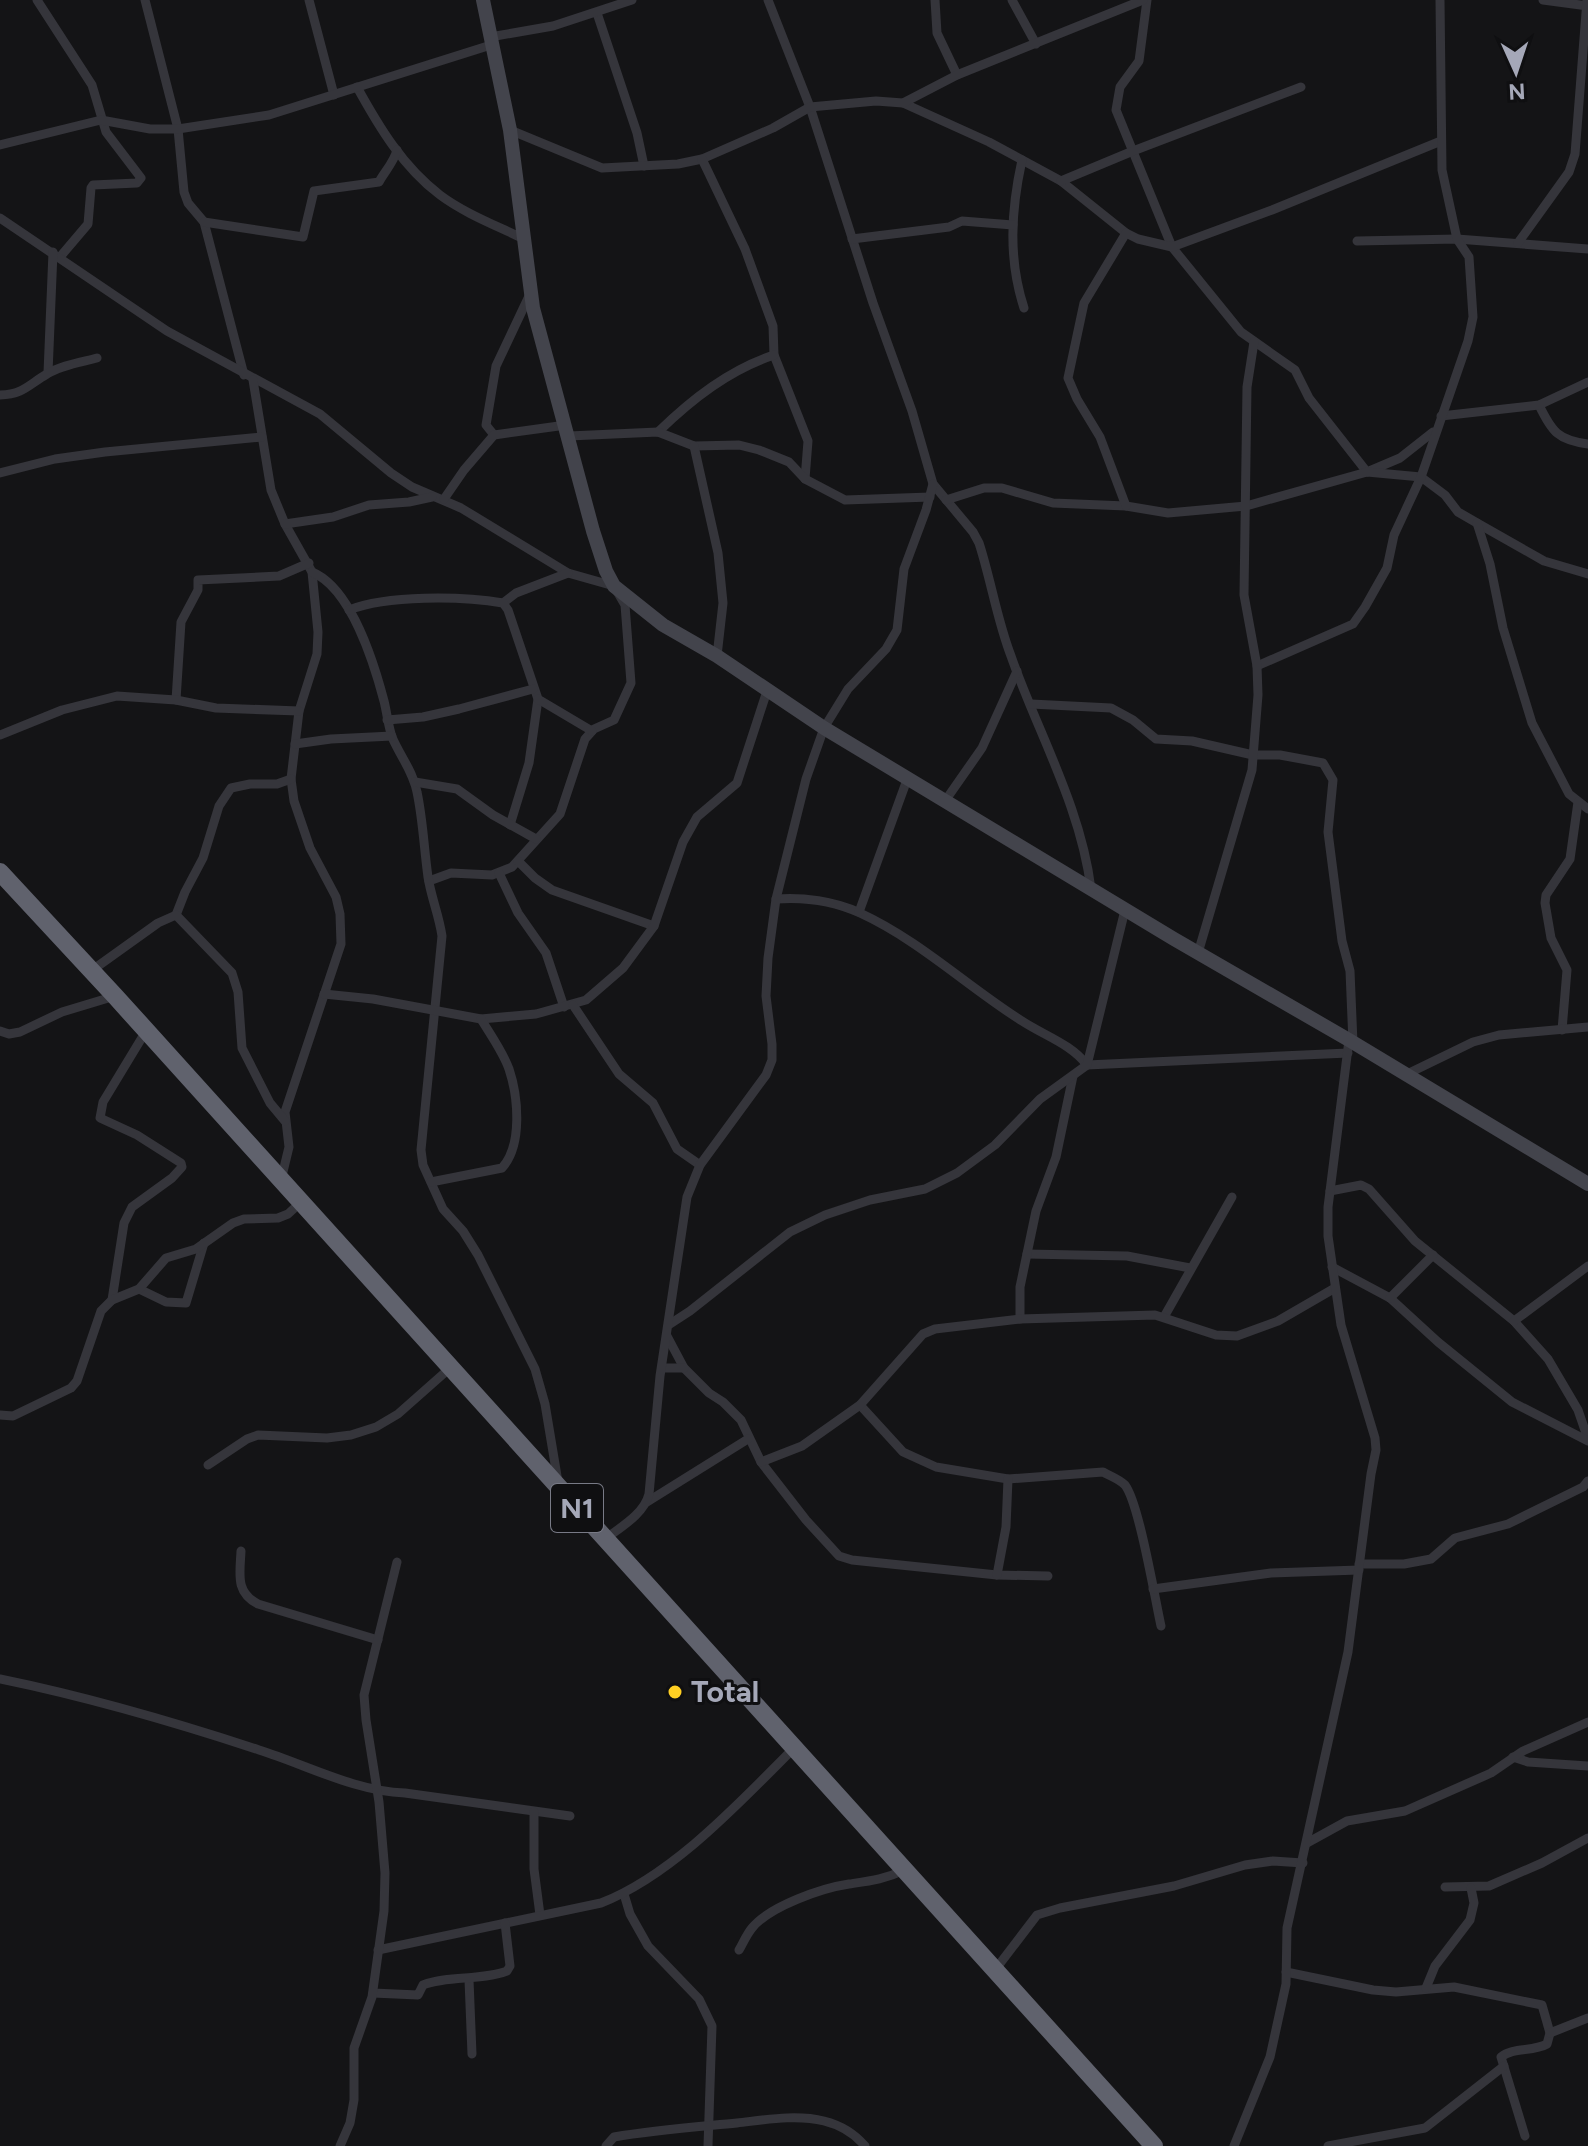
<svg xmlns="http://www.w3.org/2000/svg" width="1588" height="2146" font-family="Figtree,sans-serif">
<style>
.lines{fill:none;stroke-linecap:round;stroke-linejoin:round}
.street{stroke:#35353b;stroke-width:9}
.secondary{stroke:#43444c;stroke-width:14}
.highway{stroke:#60626d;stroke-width:18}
.poi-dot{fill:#ffcf23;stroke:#0f0f11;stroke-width:3}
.labels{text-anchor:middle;stroke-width:6;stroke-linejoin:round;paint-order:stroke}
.shield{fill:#0f0f11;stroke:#787a86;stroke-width:2}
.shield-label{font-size:28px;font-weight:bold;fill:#a5a8b8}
.poi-label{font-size:30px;font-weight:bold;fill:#a5a8b8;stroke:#0f0f11;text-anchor:start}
</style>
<rect width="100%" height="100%" fill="#141416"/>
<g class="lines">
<g class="street">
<path d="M37,0l55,85 14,47 35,46 -4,5 -44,2 -2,3 -3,36 -28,33"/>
<path d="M145,0l33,129 6,63 4,11 16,19 40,153"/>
<path d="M309,0l25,95"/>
<path d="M768,0l42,107 63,196 39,108 21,73 40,48 6,11c12,37 18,77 32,113 27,77 70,151 80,233"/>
<path d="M935,0l2,33 20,42"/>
<path d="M1012,0l24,44"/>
<path d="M1147,0l-8,61 -19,26 -4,23 56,137 69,85 54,38 14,28 58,74 33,-14 33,-26"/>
<path d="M1543,0l45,6"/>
<path d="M597,13l40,120 7,33"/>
<path d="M490,37l63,-11 79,-26"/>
<path d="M357,87c22,40 46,80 83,108 24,18 55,30 82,43"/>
<path d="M903,103l86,39 72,39 65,52 12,6 34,8 100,-37 169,-69"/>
<path d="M510,130l92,38 76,-4 24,-5 71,-31 37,-21 66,-6 27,2 54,-28 186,-75"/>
<path d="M0,145l101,-25 49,9h28l91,-14 222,-70"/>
<path d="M702,159l43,90 28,77 1,29 34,86 -3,38"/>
<path d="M1022,160c-11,50 -14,99 2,148"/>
<path d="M1061,181l72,-30 168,-64"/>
<path d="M0,218l167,113 153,83 71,59 21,14 49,21 107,65 46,13 11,19 6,78 -17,37 -20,9 -9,10 -25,75 -48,53 -20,8 -41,-2 -22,8"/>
<path d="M204,222l99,15 11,-46 65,-9c6,-11 15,-20 18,-32"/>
<path d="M852,239l97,-12 13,-6 51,4"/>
<path d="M1357,241l100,-2 131,10"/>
<path d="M1518,243l51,-71 6,-18 12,-154"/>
<path d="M48,373l5,-121"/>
<path d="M253,380l18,110 14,34 27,48 6,60 -1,22 -18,57 -8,68 3,22 16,47 26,49 4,17 1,30 -56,168 4,35 -8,33"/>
<path d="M0,395c24,-1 28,-10 47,-21 14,-9 35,-12 50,-16"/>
<path d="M1539,405c13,27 19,35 49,39"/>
<path d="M1441,416l98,-11 49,-23"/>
<path d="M658,432c34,-33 71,-62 116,-77"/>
<path d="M494,435l-8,-10 10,-59 34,-72"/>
<path d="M569,436l89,-4 36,14 45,-1 20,5 30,12 16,17 40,21 85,-3"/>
<path d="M694,446l24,107 5,50 -6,53"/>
<path d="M0,473l55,-14 50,-7 157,-15"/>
<path d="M444,499l20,-29 30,-35 72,-10"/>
<path d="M946,500l38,-12h18l51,15 73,3 42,7 78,-7 121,-34 54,5 24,18 13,17 19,11 67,38 44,13"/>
<path d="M1126,506l-26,-69 -23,-38 -9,-21 16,-75 42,-70"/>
<path d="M1477,523l13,41 13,64 29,95 37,71 19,15"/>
<path d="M285,524l48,-7 36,-12 40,-3 23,-5"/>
<path d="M312,572c39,16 62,91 72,129 3,12 4,24 8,36 8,19 21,34 25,55 6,28 7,57 11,85 3,20 11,38 14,59l-21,214 2,15 20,44 20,22 15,24 57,114 10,35 13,78"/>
<path d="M503,603l13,-10 52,-20"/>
<path d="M349,610c38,-15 112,-14 154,-7l5,7 30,89 -9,64 -19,62"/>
<path d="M1257,666l96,-42 12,-17 22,-39 7,-33 27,-58 47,-136 5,-24 -4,-60 -12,-18 -15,-69 -2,-170"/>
<path d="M538,699l54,32"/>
<path d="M176,700l5,-78 17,-32v-10l81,-4 30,-13"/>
<path d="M1031,704l80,4 22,12 23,19 36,2 61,14h27l43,8 10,17 -5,52 14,109 8,30 3,72"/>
<path d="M387,720l36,-3 36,-8 74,-20"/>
<path d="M0,735l62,-25 55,-14 59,4 40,8 83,3"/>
<path d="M295,744l36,-5 61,-3"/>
<path d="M415,782l42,7 36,26 43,24"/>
<path d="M945,801l37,-53 35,-77"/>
<path d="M518,861l17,17 17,12 102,36"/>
<path d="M499,873l19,40 28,40 18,54"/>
<path d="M776,899c27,-2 58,2 84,14 59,27 108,74 162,108 23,15 49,23 65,44"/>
<path d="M859,912l49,-135"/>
<path d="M176,915l9,-23 18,-34 16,-52 12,-18 19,-4h27l14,-5"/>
<path d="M1198,953l54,-183 6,-75 -1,-29 -13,-71 3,-208 7,-45"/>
<path d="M91,971l67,-48 18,-8 56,58 6,19 4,56 28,55 15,18"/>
<path d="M324,994l49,5 108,20 55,-5 50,-14 37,-32 31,-42 29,-84 14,-25 40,-34 30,-92"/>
<path d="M573,1005l46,69 34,29 24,46 23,16"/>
<path d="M1562,1030l5,-60 -16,-32 -6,-35 1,-8 24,-36 8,-57"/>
<path d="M0,1031l9,3 11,-2 42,-20 53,-16"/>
<path d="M1087,1065l261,-12"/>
<path d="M1405,1075l68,-33 26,-7 89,-8"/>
<path d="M431,1182l71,-14c21,-23 16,-72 7,-99 -6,-17 -19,-35 -28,-50"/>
<path d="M1330,1191l31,-6 8,4 46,52 99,80 34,38 30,51 10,29"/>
<path d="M1027,1254l100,2 63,12"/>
<path d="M1332,1267l58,31 48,44 74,60 76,39"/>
<path d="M139,1289l27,13 20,1 18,-60"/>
<path d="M1390,1298l43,-43"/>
<path d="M112,1300l12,-77 8,-16 40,-29 10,-11 -1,-4 -44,-28 -37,-17 3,-16 43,-71"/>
<path d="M1164,1317l68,-120"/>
<path d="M1020,1319v-32l16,-76 20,-54 17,-81"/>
<path d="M1514,1321l74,-55"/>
<path d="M670,1324l20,-13 100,-79 35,-17 45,-15 55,-11 32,-16 38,-28 45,-46 47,-34 38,-155"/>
<path d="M667,1336l17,32 25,25 14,9 18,18 20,42 45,58 33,36 13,4 145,15 51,1"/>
<path d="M662,1368h22"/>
<path d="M860,1405l43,47 33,15 72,12 95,-7c7,4 16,7 22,13 14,18 30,114 36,141"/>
<path d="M0,1415l13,1 58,-28 6,-7 24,-70 11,-11 27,-11 27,-31 30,-9 37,-26 11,-4 34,-1 10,-4 13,-12"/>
<path d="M761,1462l41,-16 58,-41 63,-71 12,-5 85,-10 135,-4 61,20 21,1 41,-15 57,-33"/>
<path d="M208,1465l39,-26 11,-4 69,3 24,-3 25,-8 22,-13 52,-46"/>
<path d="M647,1502l101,-63"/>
<path d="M605,1539c16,-12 39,-25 44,-45l11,-118 27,-179 13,-32 66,-90 6,-15v-16l-6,-48 2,-38 8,-59 30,-120 18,-51 24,-39 38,-40 11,-19 7,-61 22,-59 7,-26"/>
<path d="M241,1551c-1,23 -6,41 17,53l120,36"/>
<path d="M1359,1564h45l27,-5 24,-21 53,-14 75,-37 5,-6"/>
<path d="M997,1575l9,-48 2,-48"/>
<path d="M1153,1589l118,-16 88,-3"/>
<path d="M0,1679c88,18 174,43 259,71 48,15 95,41 146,43l165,23"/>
<path d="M1513,1757l15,5 60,4"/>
<path d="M534,1812v57l6,46"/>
<path d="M1307,1843l40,-22 58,-10 86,-38 32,-22 65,-29"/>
<path d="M1445,1887l44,-1 53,-23 46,-25"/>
<path d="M624,1894l6,20 18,32 51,53 13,27 -4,120"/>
<path d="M378,1950l223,-47c72,-28 139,-101 193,-155"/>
<path d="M739,1950c4,-7 8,-16 13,-22 18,-22 70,-40 97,-44 20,-3 37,-5 55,-14"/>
<path d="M995,1970l42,-55 23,-7 114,-22 71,-21 28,-4 30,2"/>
<path d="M1286,1972l87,18 23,2 58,-5 88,18 8,28 -3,11c-14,8 -34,3 -46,13l24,79"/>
<path d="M469,1980l3,74"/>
<path d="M1426,1988l9,-22 35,-46 4,-17 -3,-15"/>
<path d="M373,1993l45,2 5,-10c26,-10 57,-4 84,-14l3,-5 -5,-43"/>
<path d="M1550,2033l38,-15"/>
<path d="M340,2146l10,-23 4,-23v-52l18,-51 12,-86 1,-38 -6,-71 -13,-82 -2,-25 33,-133"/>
<path d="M606,2146l8,-9c41,-7 82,-10 123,-14 27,-3 59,-9 87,-2 16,4 30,12 41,25"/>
<path d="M1234,2146l36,-89 16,-73 1,-56 61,-276 23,-178 5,-24 -1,-12 -34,-113 -13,-89v-29l21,-167"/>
<path d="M1328,2146l97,-18 79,-62"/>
</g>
<path class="secondary" d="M483,0l27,130 23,178 60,223 13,40 8,15 49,39 54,31 107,72 350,211 175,101 239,144"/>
<path class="highway" d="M0,872l115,124 1039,1150"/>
</g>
<circle class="poi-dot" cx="675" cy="1692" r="8"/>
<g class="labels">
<rect class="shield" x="551" y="1484" width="52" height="48" rx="6"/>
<g class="shield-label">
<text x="577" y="1518">N1</text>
</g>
<g class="poi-label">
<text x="691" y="1702">Total</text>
</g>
</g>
<g transform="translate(1516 72) rotate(177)" stroke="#0f0f11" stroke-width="6" paint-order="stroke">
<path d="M0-6L14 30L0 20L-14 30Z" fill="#a5a8b8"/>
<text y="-12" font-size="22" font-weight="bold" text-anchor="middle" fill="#a5a8b8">N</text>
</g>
</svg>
